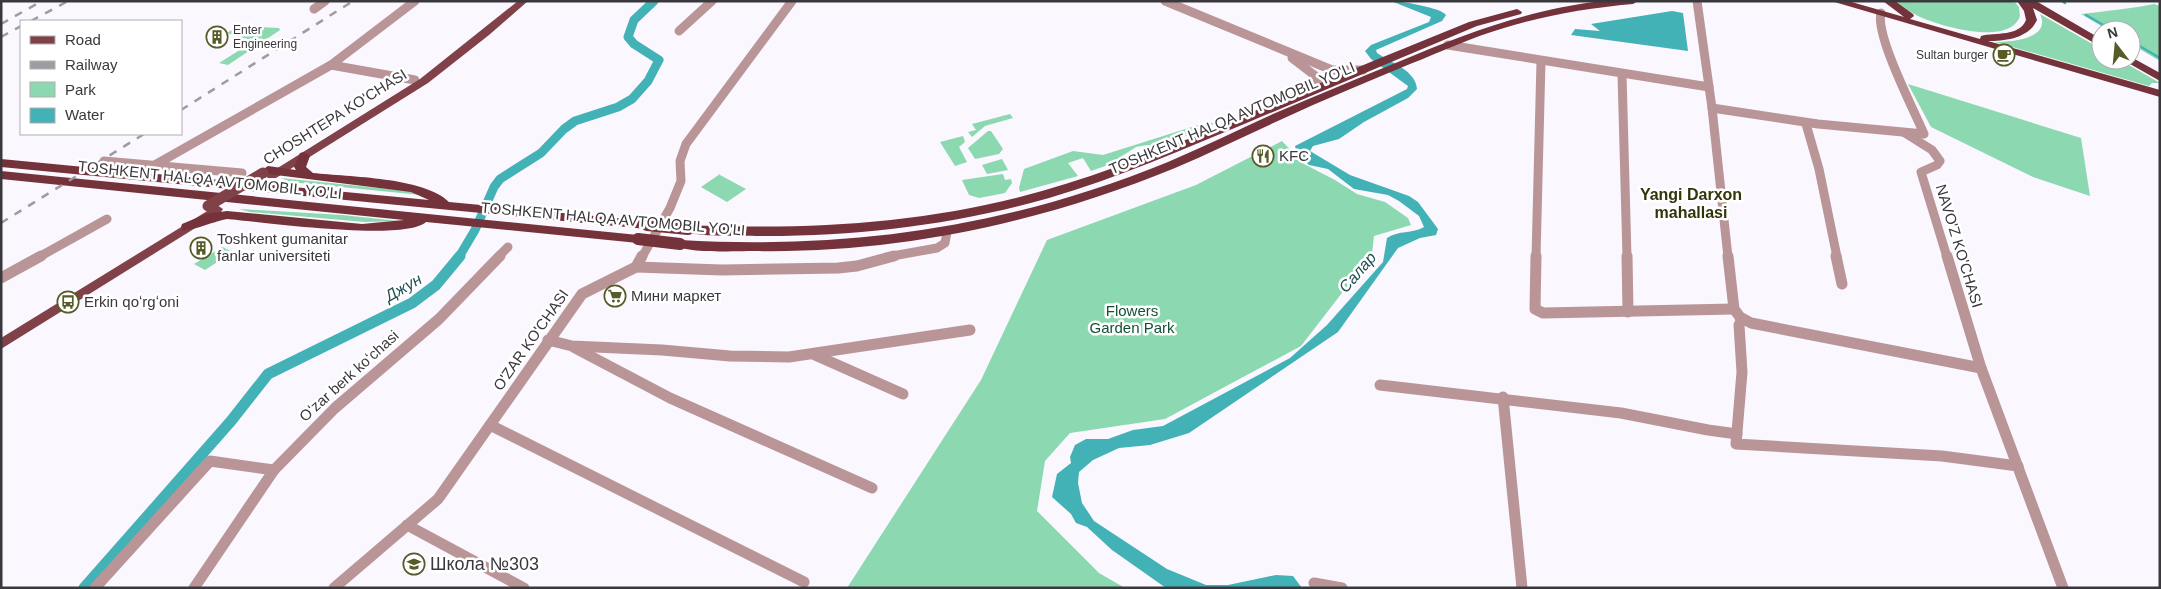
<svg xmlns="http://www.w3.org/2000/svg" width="2161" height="589" font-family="Helvetica,sans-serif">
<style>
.green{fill:#8cd8b0}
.water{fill:#42b2b7}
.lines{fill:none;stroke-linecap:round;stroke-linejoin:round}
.stream{stroke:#42b2b7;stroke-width:2.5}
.canal-far1{stroke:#42b2b7;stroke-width:9}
.canal{stroke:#42b2b7;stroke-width:11}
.minor-far1{stroke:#ba9597;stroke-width:9}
.minor{stroke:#ba9597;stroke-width:11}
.tertiary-far1{stroke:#ba9597;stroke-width:9}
.tertiary{stroke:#ba9597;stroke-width:11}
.primary{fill:#804248;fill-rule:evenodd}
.trunk{fill:#74323b;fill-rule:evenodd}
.rail{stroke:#9e9ba1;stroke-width:2.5;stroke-dasharray:8 8;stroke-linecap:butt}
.primary-bridge{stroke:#804248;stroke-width:11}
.trunk-bridge{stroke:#74323b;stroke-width:12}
.labels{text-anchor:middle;stroke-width:5;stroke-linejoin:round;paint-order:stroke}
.far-poi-label{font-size:12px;fill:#3a383c;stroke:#fff;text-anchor:start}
.street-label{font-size:15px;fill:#3a383c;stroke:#fff}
.poi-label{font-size:15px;fill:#3a383c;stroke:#fff;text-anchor:start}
.park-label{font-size:15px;fill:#125136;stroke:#fff}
.neighbourhood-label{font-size:16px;font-weight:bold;fill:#33340a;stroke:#fff}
.water-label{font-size:16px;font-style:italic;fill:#205153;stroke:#fff}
.near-poi-label{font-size:18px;fill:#3a383c;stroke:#fff;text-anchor:start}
</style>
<rect width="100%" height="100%" fill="#faf7ff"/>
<g class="green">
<path d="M1895,1h119l5,6 1,9c-11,31 -81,10 -102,0 -8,-4 -15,-9 -23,-15z"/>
<path d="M2154,4l6,2v55l-29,-17v-14h-23l-27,-16c24,-3 49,-5 73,-10z"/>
<path d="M2040,14l61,35v11h19l40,23h-8l-3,3 -154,-44c15,0 57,-3 45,-28z"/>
<path d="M238,26l41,2 1,2 -52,35 -9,-2 35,-22 -27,-8z"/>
<path d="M1908,84l173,54 9,58 -57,-19 -102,-50z"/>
<path d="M1010,114l3,4 -28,8 -13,11 -4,-5 8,-2 -4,-6z"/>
<path d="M1218,122l-58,25 -13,-2 -11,2 -28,18 -17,6 -8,-13 -15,5 10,13 -58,16 -1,-4 5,-19 49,-18 30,4 95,-30z"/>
<path d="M988,131h3l12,18 -4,5 -24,5 -7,-11z"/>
<path d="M963,136l2,6 -6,5 8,15 -12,4 -15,-24z"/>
<path d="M1282,141l22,23 31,16 22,14 28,8 23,16 3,7 -37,11 -2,18 -71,92 -136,73 -95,14 -25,28 -8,50 62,62 26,15h-278l134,-208 66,-140 149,-55z"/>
<path d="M1002,159l6,11 -21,4 -5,-9z"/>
<path d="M720,174v1l26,14 -19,13 -26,-15z"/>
<path d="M1003,174l2,6 6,-1 1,4 -7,10 -26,5 -10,-3 -7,-15z"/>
<path d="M281,178l128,13 12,4 -131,-13z"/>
<path d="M239,209l103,6 57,6 -34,1 -115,-10z"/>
<path d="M222,247l11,5 -28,18 -11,-6z"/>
</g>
<g class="water">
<path d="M1391,1c10,0 51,7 55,14l-4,6 -66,29 1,3c15,10 39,18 40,36l-9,9 -44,24 -25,17 -26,7 -3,5 40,24 59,21 9,6 20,27 -2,6 -16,3 -22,10 -60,84 -149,101 -39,12 -31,3 -26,12 -14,12 -1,11 4,20 12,18 73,48 39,16h22l48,-10 17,1 9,12h-136l-54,-38 -25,-23 -11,-4 -5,-9 -19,-17 5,-23 14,-11 -1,-6 5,-12 11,-6h22l25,-9 30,-4 127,-68 37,-33 56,-63 4,-24c12,-8 25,-4 37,-11l-5,-11 -20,-15 -11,-6 -34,-6 -26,-20 -19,-4 -12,-11 -2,-8 112,-57 1,-3 -37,-27 -6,-8 6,-6 58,-23 2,-5z"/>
<path d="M1672,11l11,2 5,38 -117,-16 4,-6 25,2 -9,-7z"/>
</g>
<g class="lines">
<g class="stream">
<path d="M2062,1l3,2"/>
<path d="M2086,15l26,15"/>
<path d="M2131,41l29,17"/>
</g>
<path class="canal-far1" d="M459,257l16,-27 19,-43 6,-8 41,-26 23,-24 11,-8 43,-14 14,-8 16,-18 11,-21 -25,-16 -6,-7 6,-17 20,-19"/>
<path class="canal" d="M84,588l147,-167 37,-47 144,-71 24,-18 24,-29"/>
<g class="minor-far1">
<path d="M1165,1l167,69h31"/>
<path d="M314,9l11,-8"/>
<path d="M679,31l33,-30"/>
<path d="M1448,45l261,42"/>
<path d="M1292,58l26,20 -3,11"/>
<path d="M331,65l84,15"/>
<path d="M1622,74l5,183"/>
<path d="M1712,108l106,16 106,10c-10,-24 -49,-99 -43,-121"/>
<path d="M1806,124l13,45 18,88"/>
<path d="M1905,133l27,17 8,11 -3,4 -16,7 26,85"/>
<path d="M104,161l138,12"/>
<path d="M153,166l178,-101 84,-64"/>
<path d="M39,257l68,-38"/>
<path d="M498,257l10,-10"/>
<path d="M642,257l28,-49 11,-27 -1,-20 6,-17 106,-143"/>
<path d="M887,257l50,-9 8,-5 2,-11"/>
<path d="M1536,257l5,-196"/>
</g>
<g class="minor">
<path d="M1536,256l-1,53 8,4 191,-4"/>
<path d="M1627,256l1,56"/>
<path d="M1836,256l6,28"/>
<path d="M1947,256l34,112"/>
<path d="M636,267l86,3 116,-2 19,-2 37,-10"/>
<path d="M1,278l40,-22"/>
<path d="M1742,319l-3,6 3,47 -6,72 206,12 76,10"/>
<path d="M548,340l24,6 90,4 68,6 59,1 181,-27"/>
<path d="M575,348l95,50 202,90"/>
<path d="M815,355l88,39"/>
<path d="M1380,385l241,28 87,17 29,4"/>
<path d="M1503,397l19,191"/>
<path d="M490,425l314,157"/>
<path d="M407,525l117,63"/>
<path d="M1314,583l28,5"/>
<path d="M95,588l115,-127 64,9"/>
<path d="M194,588l80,-118 61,-62 104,-89 61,-63"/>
<path d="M334,588l104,-89 144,-205 54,-27 6,-11"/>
</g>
<path class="tertiary-far1" d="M1697,1l15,107 16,149"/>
<path class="tertiary" d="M1728,256l6,53 6,8 11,6 230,45 82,220"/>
<g class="primary">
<path d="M518,1h10l-39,34 -61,48 -152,95h-8l-2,-2 2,-2 152,-95z"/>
<path d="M217,205l6,4 -2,3 -220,137v-11z"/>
</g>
<g class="trunk">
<path d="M1602,1h36l-5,3c-44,4 -87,11 -129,24 -32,9 -63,24 -94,36 -43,18 -87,36 -130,56 -35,16 -70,33 -105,48 -134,55 -278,86 -423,83 -15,0 -69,3 -79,-7l7,-4c170,10 329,-13 488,-78 35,-15 70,-32 105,-48 42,-18 83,-35 125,-52 69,-29 129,-52 204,-61z"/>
<path d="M1831,1h17l56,16 -21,-16h12l18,13 1,2 -4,3 70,20 1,-3c15,-4 38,1 45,-16l-2,-9 -7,-10h19l65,38v8l-68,-39 4,12c-8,18 -31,21 -49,21l172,49v7z"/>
<path d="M1517,9l5,3 -1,2 -44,12c-76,32 -152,64 -228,96 -66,27 -131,56 -200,76 -95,27 -195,39 -294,38 -13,-1 -67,2 -73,-7l6,-4c119,5 239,-1 354,-34 67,-19 132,-46 196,-73 77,-33 154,-65 231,-96z"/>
<path d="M2131,57l29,16v8l-37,-21h8z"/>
<path d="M304,152l6,4 -4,11 7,6c36,4 111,4 136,29l198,19 6,4 -6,4 -646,-62v-8l428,41 -18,-8 -143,-18 -6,-4 6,-4 28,4 -2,-3 6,-14z"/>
<path d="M1,171l637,64 7,4 -7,4 -212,-21c-22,20 -164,0 -199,-3 -12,2 -37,13 -45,11l-1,-3 1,-3 24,-10 21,-3 135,13 42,-4 -403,-41z"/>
</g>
<g class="rail">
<path d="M31,21l37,-20"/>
<path d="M1,24l41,-23"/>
<path d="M1,37l20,-11"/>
<path d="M181,110l172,-109"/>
<path d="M1,223l143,-89"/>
</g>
<path class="primary-bridge" d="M208,206l55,-33"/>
<g class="trunk-bridge">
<path d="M647,225l41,4"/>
<path d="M638,239l42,5"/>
</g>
</g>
<defs>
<g id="building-ring" transform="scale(1.125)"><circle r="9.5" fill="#fff" stroke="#585a27" stroke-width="1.5"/><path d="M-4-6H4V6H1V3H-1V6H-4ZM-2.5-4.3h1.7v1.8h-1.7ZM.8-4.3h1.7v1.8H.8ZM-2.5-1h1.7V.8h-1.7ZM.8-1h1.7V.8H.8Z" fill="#585a27"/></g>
<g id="cafe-ring" transform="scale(1.125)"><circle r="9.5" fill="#fff" stroke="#585a27" stroke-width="1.5"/><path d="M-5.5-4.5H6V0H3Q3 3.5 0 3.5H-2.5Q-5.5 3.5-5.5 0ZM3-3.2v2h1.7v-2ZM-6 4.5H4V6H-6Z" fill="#585a27"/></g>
<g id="restaurant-ring" transform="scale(1.125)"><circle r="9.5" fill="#fff" stroke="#585a27" stroke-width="1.5"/><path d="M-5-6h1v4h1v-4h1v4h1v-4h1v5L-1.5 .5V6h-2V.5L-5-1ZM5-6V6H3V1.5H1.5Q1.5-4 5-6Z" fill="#585a27"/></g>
<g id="supermarket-ring" transform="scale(1.125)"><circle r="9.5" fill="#fff" stroke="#585a27" stroke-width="1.5"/><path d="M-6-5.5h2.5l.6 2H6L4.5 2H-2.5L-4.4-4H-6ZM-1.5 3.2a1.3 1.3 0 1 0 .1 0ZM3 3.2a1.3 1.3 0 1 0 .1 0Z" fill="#585a27"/></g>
<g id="bus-ring" transform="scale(1.125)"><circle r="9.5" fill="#fff" stroke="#585a27" stroke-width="1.5"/><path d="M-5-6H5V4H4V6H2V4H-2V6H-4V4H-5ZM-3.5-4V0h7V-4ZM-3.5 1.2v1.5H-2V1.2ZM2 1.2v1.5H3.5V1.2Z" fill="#585a27"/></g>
<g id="school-ring" transform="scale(1.125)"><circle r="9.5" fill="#fff" stroke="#585a27" stroke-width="1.5"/><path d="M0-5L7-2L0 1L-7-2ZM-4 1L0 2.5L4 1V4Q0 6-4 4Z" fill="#585a27"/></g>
</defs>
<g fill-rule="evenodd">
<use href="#building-ring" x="217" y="37"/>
<use href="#cafe-ring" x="2004" y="55"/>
<use href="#restaurant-ring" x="1263" y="156"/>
<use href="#building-ring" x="201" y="248"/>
<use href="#supermarket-ring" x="615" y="296"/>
<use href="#bus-ring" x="68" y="302"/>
<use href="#school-ring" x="414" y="564"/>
</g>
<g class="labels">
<g class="far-poi-label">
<text x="233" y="34">Enter<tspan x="233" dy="14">Engineering</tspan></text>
<text x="1988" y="59" text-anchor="end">Sultan burger</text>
</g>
<g class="street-label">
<text transform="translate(335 117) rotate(-32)" y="5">CHOSHTEPA KO'CHASI</text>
<text transform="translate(1232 118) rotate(-23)" y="5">TOSHKENT HALQA AVTOMOBIL YO'LI</text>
<text transform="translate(210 180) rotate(6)" y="5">TOSHKENT HALQA AVTOMOBIL YO'LI</text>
<text transform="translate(613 219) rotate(5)" y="5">TOSHKENT HALQA AVTOMOBIL YO'LI</text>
<text transform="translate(1959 246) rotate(73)" y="5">NAVO'Z KO'CHASI</text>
<text transform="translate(531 340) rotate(-55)" y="5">O'ZAR KO'CHASI</text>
<text transform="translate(349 376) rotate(-42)" y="5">Oʻzar berk koʻchasi</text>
</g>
<g class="poi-label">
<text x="1279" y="161">KFC</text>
<text x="217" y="244">Toshkent gumanitar<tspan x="217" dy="17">fanlar universiteti</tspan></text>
<text x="631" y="301">Мини маркет</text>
<text x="84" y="307">Erkin qoʻrgʻoni</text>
</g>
<g class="park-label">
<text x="1132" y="316">Flowers<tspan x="1132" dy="17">Garden Park</tspan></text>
</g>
<g class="neighbourhood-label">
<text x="1691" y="200">Yangi Darxon<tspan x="1691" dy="18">mahallasi</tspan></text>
</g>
<g class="water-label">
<text transform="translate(1357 272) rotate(-49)" y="6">Салар</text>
<text transform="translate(403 287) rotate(-30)" y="6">Джун</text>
</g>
<g class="near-poi-label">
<text x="430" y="570">Школа №303</text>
</g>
</g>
<rect width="2161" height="589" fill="none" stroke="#3a383c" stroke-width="5"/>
<rect x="20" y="20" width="162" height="115" fill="#ffffff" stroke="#b0afb1"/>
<rect x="30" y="36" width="25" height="8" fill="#804248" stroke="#b0afb1"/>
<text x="65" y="45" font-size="15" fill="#3a383c">Road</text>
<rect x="30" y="61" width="25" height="8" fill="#9e9ba1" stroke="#b0afb1"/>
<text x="65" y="70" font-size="15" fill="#3a383c">Railway</text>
<rect x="30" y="82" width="25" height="15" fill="#8cd8b0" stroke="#b0afb1"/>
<text x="65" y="95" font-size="15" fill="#3a383c">Park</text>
<rect x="30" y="108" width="25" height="15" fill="#42b2b7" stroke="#b0afb1"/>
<text x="65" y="120" font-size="15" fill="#3a383c">Water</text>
<g transform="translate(2116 45) rotate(344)"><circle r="24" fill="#ffffff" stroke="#b0afb1"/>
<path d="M0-4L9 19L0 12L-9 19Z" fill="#585a27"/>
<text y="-8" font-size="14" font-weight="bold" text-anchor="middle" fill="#3a383c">N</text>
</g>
</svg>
